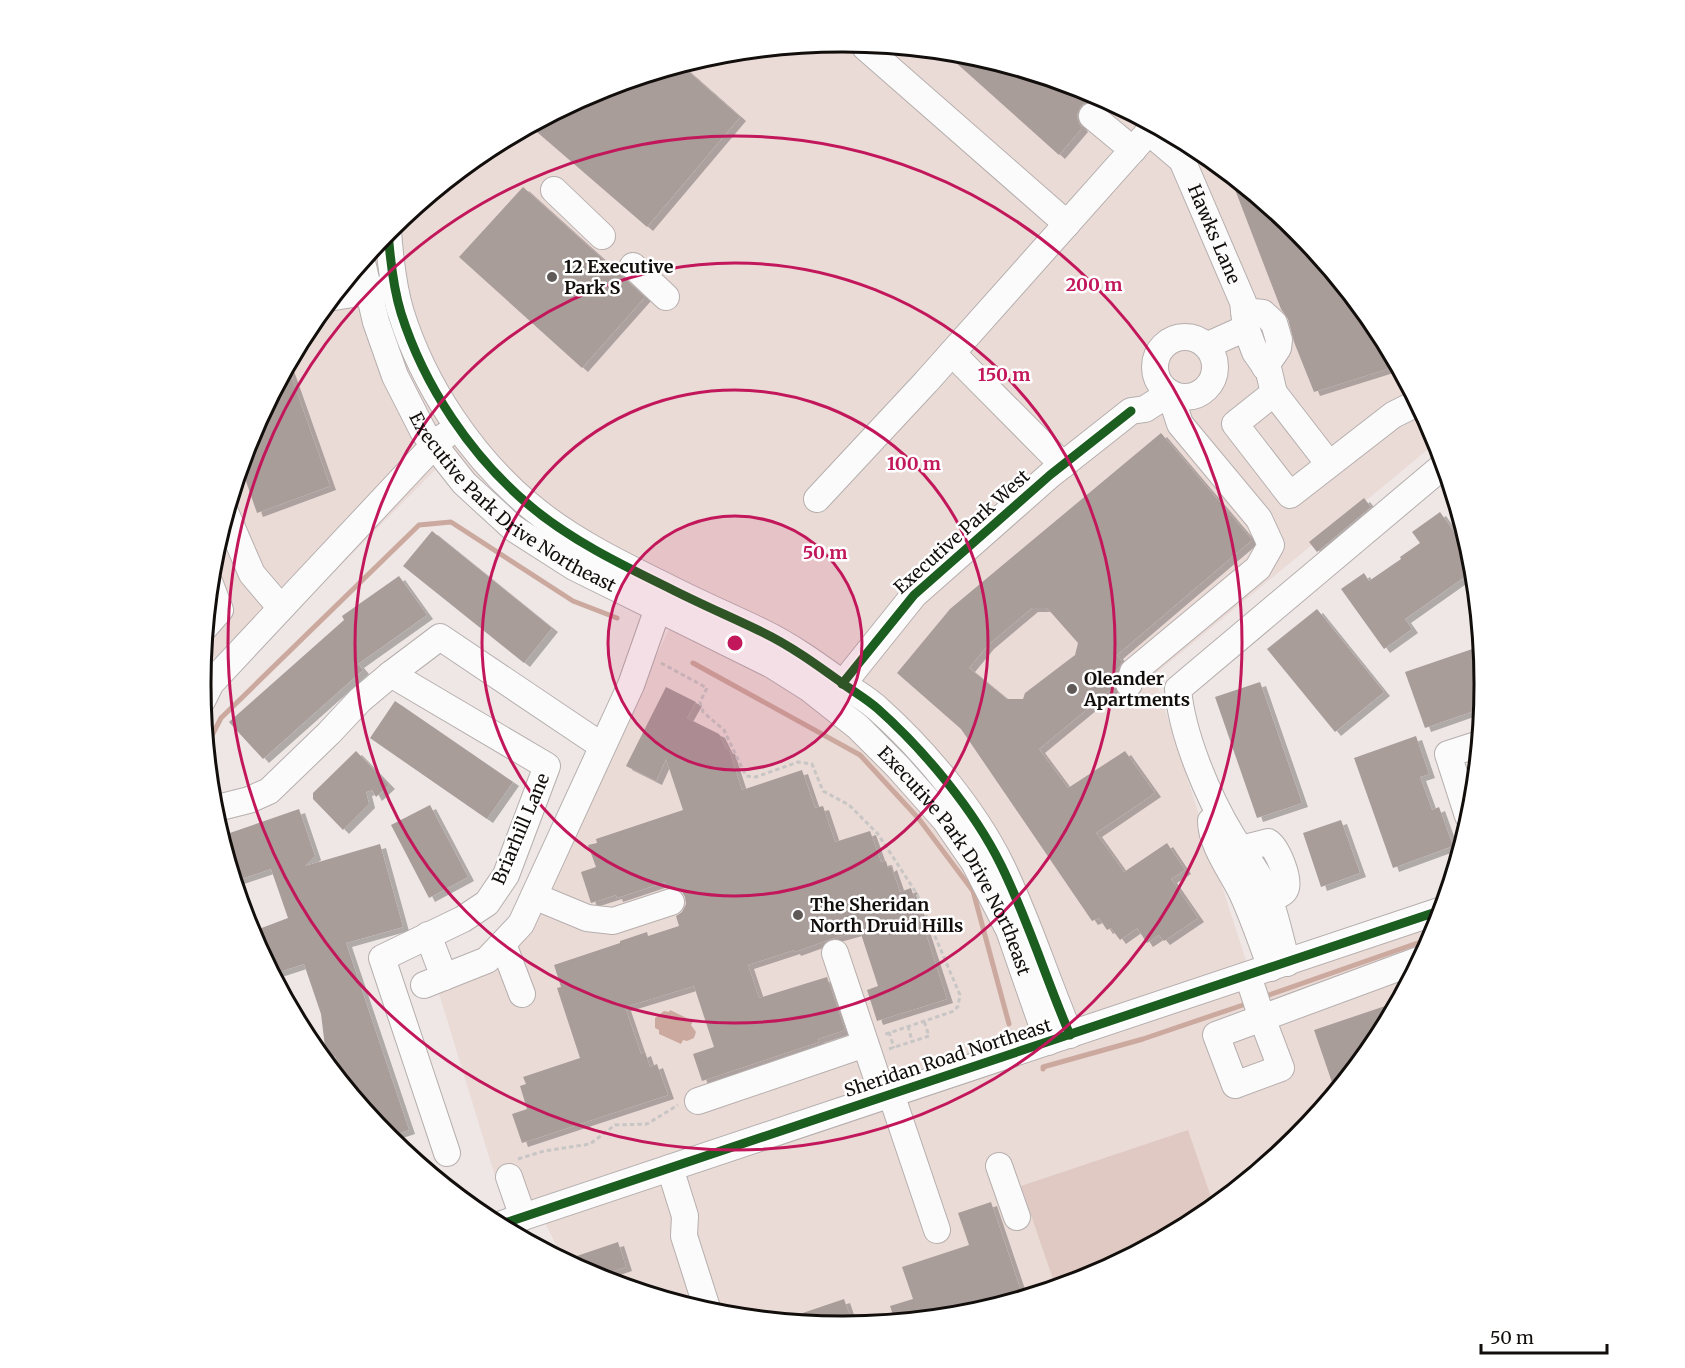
<svg xmlns="http://www.w3.org/2000/svg" width="1685" height="1368" font-family="Merriweather,serif">
<style>
.built{fill:#ebdbd7}
.green{fill:#dfc9c2}
.water{fill:#cca99e}
.lines{fill:none;stroke-linecap:round;stroke-linejoin:round}
.stream{stroke:#cca99e;stroke-width:5}
.building{fill:#a99d9a;fill-rule:evenodd;filter:url(#shadow)}
.minor-casing{stroke:#b5afae;stroke-width:28}
.path{stroke:#c8c6c4;stroke-width:3;stroke-dasharray:4.5 3;stroke-linecap:butt}
.minor{stroke:#fcfbfb;stroke-width:26}
.cycleway-casing{stroke:#fff;stroke-width:13}
.cycleway{stroke:#1b5e20;stroke-width:9}
.ring{fill:none;stroke:#c2185b;stroke-width:3}
.poi-dot{fill:#5f5a58;stroke:#fff;stroke-width:2}
.labels{text-anchor:middle;stroke-width:5;stroke-linejoin:round;paint-order:stroke}
.street-label{font-size:18px;fill:#120e0c;stroke:#fff}
.poi-label{font-size:18px;font-weight:bold;fill:#120e0c;stroke:#fff;text-anchor:start}
.rim{fill:none;stroke:#120e0c;stroke-width:3}
.centre{fill:#c2185b;stroke:#fff;stroke-width:3}
.ring-label{font-size:18px;text-anchor:middle;font-weight:bold;fill:#c2185b;stroke:#fff;stroke-width:5;stroke-linejoin:round;paint-order:stroke}
</style>
<defs>
<filter id="shadow"><feDropShadow dx="6" dy="4" stdDeviation="0" flood-color="#0004"/></filter>
</defs>
<rect width="100%" height="100%" fill="#eee7e5"/>
<path class="built" d="M843,42l125,12 120,37 111,59 98,80 79,98 61,114 -283,233 96,298 193,-67 -8,24 -59,111 -80,97 -97,80 -111,59 -121,37 -125,12 -125,-12 -120,-37 -34,-18 -25,-50 -30,10 -71,-232 107,-102 136,-278 -60,-29 -172,-121 -245,247 -2,-20 12,-126 37,-120 59,-111 80,-97 97,-80 111,-59 121,-37z"/>
<path class="green" d="M1188,1130l26,76 -15,12 -111,59 -38,12 4,-7 -33,-96z"/>
<path class="water" d="M670,1010l23,11 -2,4 5,7 -2,6 -7,3 -4,-1 -2,4 -22,-10v-4l-4,-2v-10l9,-7 5,1z"/>
<g class="lines">
<g class="stream">
<path d="M693,663l167,92 59,64 54,72 36,133"/>
<path d="M207,745l14,-27 198,-193 32,-3 122,79 44,17"/>
<path d="M1269,995l160,-56"/>
<path d="M1043,1069v-2l100,-28 100,-34"/>
</g>
</g>
<g class="building">
<path d="M944,52l24,2 121,37 17,9 -4,5 -8,-4 -8,1 -5,4 -4,8 1,8 4,6 -23,27z"/>
<path d="M681,65l59,52 -93,110 -117,-101 67,-35z"/>
<path d="M1229,174l68,56 79,98 21,38 -83,26 -20,-50 -6,-23 -7,-10z"/>
<path d="M523,187l122,110 -63,71 -123,-111z"/>
<path d="M288,367l42,119 -73,27 -16,-46 9,-29z"/>
<path d="M1161,433l91,107 -135,115 5,7 -4,7 -9,7 6,5 -1,6 -75,62 29,39 57,-37 30,42 -59,40 28,39 43,-29 18,27 -14,9 27,39 -34,23 -5,-6 -12,8 -10,-15 -17,12 -9,-12 -4,2 -8,-12 -7,3 -131,-192 -64,-56 53,-64zM1032,608h15l31,35 -3,12 -50,38 -2,6h-16l-38,-31 19,-23z"/>
<path d="M1364,498l7,9 -54,45 -8,-10z"/>
<path d="M1440,512l32,45 1,14 -68,48 7,10 -28,20 -43,-60 23,-16 5,8 32,-22 -1,-2 20,-14 -8,-11z"/>
<path d="M432,531l120,97 -28,35 -121,-97z"/>
<path d="M399,576l28,39 -69,49 5,6 -100,89 -34,-37 115,-102 -2,-4z"/>
<path d="M1317,609l67,83 -49,40 -68,-83z"/>
<path d="M1481,646l3,38 -2,24 -57,20 -20,-56z"/>
<path d="M1260,682l42,121 -45,15 -42,-121z"/>
<path d="M666,687l30,15 -9,16 32,16 8,16h2l13,40 60,-20 13,38 8,-2 12,36 35,-11 11,31 5,-1 2,7 3,-2 9,26 11,-4 36,111 -70,22 -10,-31 11,-4 -18,-55 -29,8 -36,13 -1,-2 -46,15 11,33 68,-21 18,53 -27,9 1,3 -117,39 -9,-27 21,-7 -20,-61 -69,21 16,47 4,-2 5,15 7,-3 11,31 -146,48 -10,-29 15,-5 -7,-23 6,-2 -3,-7 57,-19 -23,-70 4,-1 -7,-22 66,-22v-2l27,-9 1,4 31,-10 -3,-10 6,-4 4,-8 -1,-7 -4,-7 -7,-3 -8,1 -1,-6 -48,16 -1,-3 -25,8 -10,-31 15,-5 -8,-22 9,-2 -1,-4 87,-29 -17,-51 -10,22 -30,-15z"/>
<path d="M395,701l118,81 -26,37 -117,-81z"/>
<path d="M1416,736l13,38 -9,3 12,33 7,-3 14,39 -60,22 -39,-110z"/>
<path d="M356,751l33,34 -13,12 -4,-7 -6,2 3,12 -26,26 -30,-31v-6z"/>
<path d="M430,805l38,72 -39,21 -38,-73z"/>
<path d="M299,809l16,47 -10,10 75,-22 23,83 -57,16 63,187 -21,7 -43,-52 -10,-29 -8,7 -6,-49 -17,-50 -31,10 -22,-42 37,-14 -17,-49 -36,12 -14,-45z"/>
<path d="M1341,820l19,53 -39,14 -18,-54z"/>
<path d="M1397,1002l-21,39 -41,50 -21,-61z"/>
<path d="M991,1202l32,95 -56,17 -72,7 -5,-15 23,-7 -11,-32 67,-22 -11,-32z"/>
<path d="M618,1242l8,25 -30,10 -31,-17z"/>
<path d="M844,1299l9,26 -11,1 -60,-6z"/>
</g>
<g class="lines">
<g class="minor-casing">
<g id="minor">
<path d="M865,47l202,177"/>
<path d="M1092,116l41,34"/>
<path id="s1" d="M1149,132l33,28 61,142 3,26 9,24 14,20 5,21"/>
<path d="M554,190l48,46"/>
<path d="M388,231c2,27 5,56 13,82 23,73 70,143 128,192 40,34 91,59 138,82 31,16 64,30 95,45 29,14 55,33 80,51 12,9 25,16 36,26 46,41 96,101 123,156 27,55 45,114 69,170"/>
<path id="s2" d="M362,262l14,60 19,54 28,55 41,52 49,45 61,39 198,98 38,24 48,38 40,40 47,53 29,42 35,68 39,112"/>
<path d="M633,266l33,31"/>
<path d="M334,297l50,-8"/>
<path d="M1244,311l19,2 11,10 5,17 -1,8 -13,19"/>
<circle cx="1185" cy="367" r="30"/>
<path d="M1208,345l38,-17"/>
<path d="M952,353l111,112"/>
<path d="M1329,464l-55,-71 -39,31 55,71 103,-80 24,-12"/>
<path d="M817,499l109,-117 228,-256"/>
<path d="M226,514l26,60 29,34"/>
<path d="M206,626l14,-16 -10,-26"/>
<path d="M391,674l49,-37 162,109"/>
<path d="M833,696l81,-101 136,-120 81,-64 14,-2 25,-16 10,31 79,95 12,26 -13,23 -125,104 -4,12"/>
<path d="M202,701l9,-18 223,-238 12,-10"/>
<path d="M213,809l36,-9 20,-9 60,-58 31,-33 31,-26 156,92 -41,109 -19,28 -24,16 -81,39 65,195"/>
<path d="M1470,815l-2,1 -20,-62 31,-10"/>
<path d="M1211,821c0,24 21,51 31,72 11,24 20,50 29,75"/>
<path d="M1225,853l43,-11c9,5 23,39 17,48 -3,5 -12,7 -17,9"/>
<path d="M534,896l53,22 26,3 58,-19"/>
<path d="M428,935l16,42"/>
<path d="M503,944l19,50"/>
<path d="M835,953l48,143"/>
<path d="M1287,963c-8,-29 -14,-63 -29,-88 -8,-14 -18,-25 -26,-39 -24,-39 -50,-101 -54,-147l266,-224"/>
<path d="M1248,976l14,42 157,-58"/>
<path d="M424,985l63,-25 34,-36 110,-239 32,-91"/>
<path d="M1262,1018l19,50 -46,17 -19,-50z"/>
<path d="M891,1094l46,136"/>
<path d="M698,1101l167,-57"/>
<path d="M999,1166l18,51"/>
<path d="M670,1168l15,48 -1,20 23,72"/>
<path d="M509,1177l14,40"/>
<path d="M499,1225l943,-315"/>
</g>
</g>
<g class="path">
<path d="M661,663l46,25 -7,14 3,10 21,18 22,46 10,1 42,-15 14,2 11,27 26,14 29,29 39,60 43,101 -2,11 -4,5 -71,24"/>
<path d="M908,1026l4,15"/>
<path d="M889,1032l5,16"/>
<path d="M889,1049l40,-13 -5,-15"/>
<path d="M518,1159l26,-8 46,-7 25,-19 32,-1 31,-19"/>
</g>
<use href="#minor" class="minor"/>
<g class="cycleway-casing">
<g id="cycleway">
<path d="M388,231c2,27 5,56 13,82 23,73 70,143 128,192 40,34 91,59 138,82 31,16 64,30 95,45 29,14 55,33 80,51 12,9 25,16 36,26 46,41 96,101 123,156 27,55 45,114 69,170"/>
<path d="M842,684l72,-89 136,-120 81,-64"/>
<path d="M499,1225l943,-315"/>
</g>
</g>
<use href="#cycleway" class="cycleway"/>
</g>
<circle cx="735" cy="643" r="127" fill="#c2185b" fill-opacity=".12"/>
<g class="ring">
<circle cx="735" cy="643" r="127"/>
<circle cx="735" cy="643" r="253"/>
<circle cx="735" cy="643" r="380"/>
<circle cx="735" cy="643" r="507"/>
</g>
<g class="poi-dot">
<circle cx="552" cy="277" r="6"/>
<circle cx="1072" cy="689" r="6"/>
<circle cx="798" cy="915" r="6"/>
</g>
<g class="labels">
<g class="street-label">
<text dy="6" stroke="none"><textPath href="#s1" startOffset="124">Hawks Lane</textPath></text>
<text dy="6" stroke="none"><textPath href="#s2" startOffset="296">Executive Park Drive Northeast</textPath></text>
<text transform="translate(962 532) rotate(-42)" y="6">Executive Park West</text>
<text transform="translate(521 829) rotate(-67)" y="6">Briarhill Lane</text>
<text dy="6" stroke="none"><textPath href="#s2" startOffset="880">Executive Park Drive Northeast</textPath></text>
<text transform="translate(948 1058) rotate(-18)" y="6">Sheridan Road Northeast</text>
</g>
<g class="poi-label">
<text x="564" y="273">12 Executive<tspan x="564" dy="21">Park S</tspan></text>
<text x="1084" y="685">Oleander<tspan x="1084" dy="21">Apartments</tspan></text>
<text x="810" y="911">The Sheridan<tspan x="810" dy="21">North Druid Hills</tspan></text>
</g>
</g>
<path d="M0 0H1685V1368H0ZM842 52H843A631 631 0 0 1 1474 683V685A631 631 0 0 1 843 1316H842A631 631 0 0 1 211 685V683A631 631 0 0 1 842 52Z" fill="#fff" fill-rule="evenodd"/>
<path class="rim" d="M842 52H843A631 631 0 0 1 1474 683V685A631 631 0 0 1 843 1316H842A631 631 0 0 1 211 685V683A631 631 0 0 1 842 52Z"/>
<circle cx="735" cy="643" r="9" class="centre"/>
<g class="ring-label">
<text x="1094" y="291">200 m</text>
<text x="1004" y="381">150 m</text>
<text x="914" y="470">100 m</text>
<text x="825" y="559">50 m</text>
</g>
<path d="M1481 1344v9h126v-9" fill="none" stroke="#120e0c" stroke-width="3"/>
<text x="1490" y="1344" font-size="18" fill="#120e0c" stroke="#ffffff" stroke-width="4.5" paint-order="stroke">50 m</text>
</svg>
